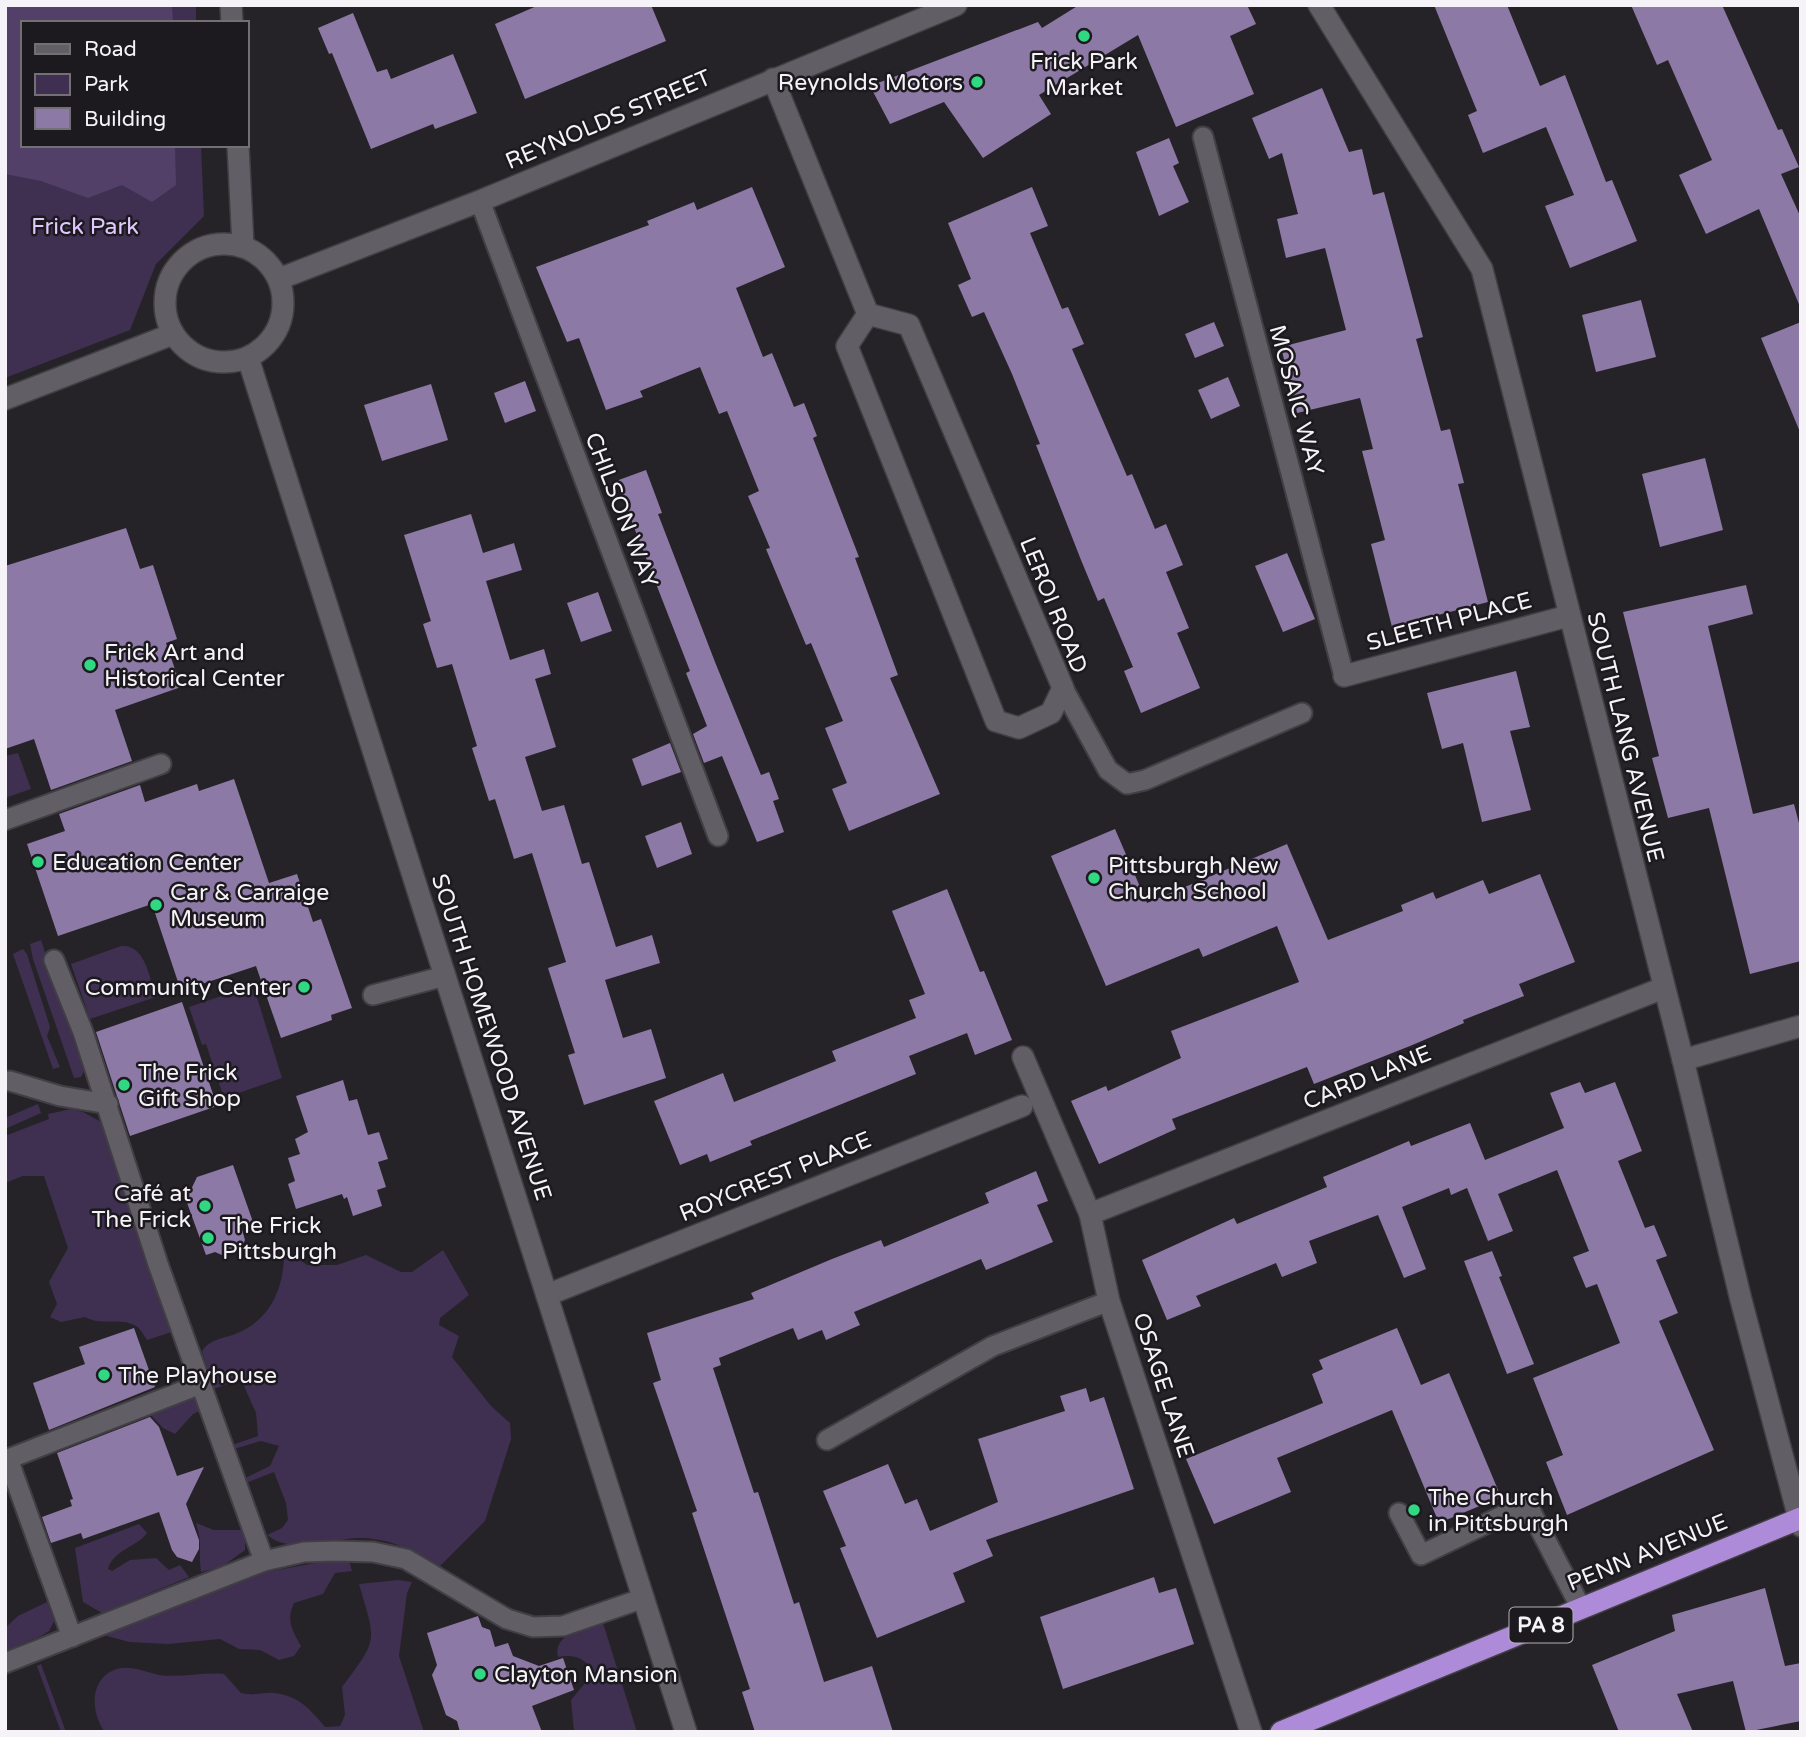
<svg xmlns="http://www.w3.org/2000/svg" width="1806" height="1737" font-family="'Varela Round',sans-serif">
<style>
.green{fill:#3f2f51}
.forest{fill:#524068}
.building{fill:#8d79a5}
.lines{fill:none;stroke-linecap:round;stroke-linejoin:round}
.service-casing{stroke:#413f44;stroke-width:23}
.minor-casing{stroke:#413f44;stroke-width:24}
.tertiary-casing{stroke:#413f44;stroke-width:24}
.trunk-casing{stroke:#413f44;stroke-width:24}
.service{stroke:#615e65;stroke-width:19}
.minor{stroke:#615e65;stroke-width:21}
.tertiary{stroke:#615e65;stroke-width:21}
.trunk{stroke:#ae8bd8;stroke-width:21}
.poi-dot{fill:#30d883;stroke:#1c191f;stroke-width:2.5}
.labels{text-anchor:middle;stroke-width:5;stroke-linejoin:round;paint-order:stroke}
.shield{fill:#1c191f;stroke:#b4b2b6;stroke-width:2}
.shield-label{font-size:21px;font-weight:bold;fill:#f5f3f7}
.poi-label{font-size:23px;fill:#f5f3f7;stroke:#1c191f;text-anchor:start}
.street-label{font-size:23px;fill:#f5f3f7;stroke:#1c191f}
.park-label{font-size:23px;fill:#e0c8ff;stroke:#1c191f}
</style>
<rect width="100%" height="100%" fill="#252328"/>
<g class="green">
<path d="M5,5h191v18h-173v122h178l3,71 -48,48 -26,66 -125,48z"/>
<path d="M18,753l13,36 -26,9v-42z"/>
<path d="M41,940l43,131 -3,6 -7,1 -41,-119 -3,-15z"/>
<path d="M121,946c25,-2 28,32 35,51l-66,22 -19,-55z"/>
<path d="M23,949l4,5 23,73 -3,9 13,31 -7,2 -40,-115z"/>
<path d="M248,987l7,4 27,87 -58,20 -18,-54 -4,1 -13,-38z"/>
<path d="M38,1104l3,9 -36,16v-11z"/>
<path d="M71,1109l12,3 20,11 72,208 -28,9c-3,-4 -6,-11 -11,-14 -15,-9 -36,0 -51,-9l-24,5 -11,-5 7,-13 -8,-22 19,-34 -24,-72h-21l-18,7v-47l44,-17 -1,-5z"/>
<path d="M284,1248l23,17h30l29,-10 35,17h11l31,-22 26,45 -29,23 -1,7 20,11 -7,21 39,49 19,17 1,16 -26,82 -45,45c-23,-14 -49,-27 -77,-28 -29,-1 -71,18 -96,-3l15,-7 6,-8 -2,-17 -12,-31 -28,11 -1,-5 25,-12 9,-20 -18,-5 -27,8 -2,-4 26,-9 -2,-23 -13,-29 -6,-3 -24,8 -11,-38c8,-12 20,-12 33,-17 38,-15 50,-49 49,-86z"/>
<path d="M192,1398l4,1 5,11 -8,4 -18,20 -12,-6 -14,-15z"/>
<path d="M196,1523l18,7h31v20l-22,16 -22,6c-3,-21 2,-27 -5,-49z"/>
<path d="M139,1524l8,9c-10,14 -34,17 -39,36l4,2 18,-11 26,-2 13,12 11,-5 9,12 -87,36 -19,-11 -8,-54z"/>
<path d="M348,1557l4,14 -17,2 -12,21 -29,9c-8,17 -2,27 7,43l-7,10 -15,4 -19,-10 -21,-1 -19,-10 -52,5 -39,-2 -29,-8 161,-61z"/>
<path d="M398,1580l14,2 -5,11 -8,63 25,76h-319c-14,-18 -17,-54 12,-63 13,-4 29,3 42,6 21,3 43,-3 65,-1l17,19c12,3 23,-1 34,0 24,3 36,17 50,34l15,-1 5,-11 -3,-28c37,-50 34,-44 17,-103z"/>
<path d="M47,1602l7,19 -5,10 -8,5 -36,15v-23l13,-12z"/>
<path d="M603,1623l34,109h-63l-3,-32 19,-23 1,-8c-7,-12 -19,-15 -33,-12 -6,-24 28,-28 45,-34z"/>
<path d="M41,1664l25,68h-5l-24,-66z"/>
</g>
<path class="forest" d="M5,5h167l1,18h-150v122h152l1,40 -24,17 -30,-17 -34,13 -47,-17 -36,-7z"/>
<g class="building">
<path d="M539,5h112l15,36 -141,58 -30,-75z"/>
<path d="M1079,5h168l9,19 -26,12 24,58 -78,33 -38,-92 -99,60 12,19 -68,44 -39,-56 -54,22 -20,-38 168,-64 4,6z"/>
<path d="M1434,5h73l33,81 25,-11 41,107 6,-2 25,61 -67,27 -25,-62 29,-11 -28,-68 -63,26 -15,-38 9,-4z"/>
<path d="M1631,5h91l56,125 4,-1 17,38 -18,7 20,44v91l-42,-100 -53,25 -27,-59 33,-15 -44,-100 -11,5z"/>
<path d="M353,13l24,59 10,-3 4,10 62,-25 24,59 -42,16 -2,-5 -62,25 -39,-96 -3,1 -11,-26z"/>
<path d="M1322,88l27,64 13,-3 11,46 11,-3 39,145 -7,2 25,92 9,-2 14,54 -6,1 30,118 -96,25 -21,-83 14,-4 -23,-89 11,-2 -13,-51 -63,15 -16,-66 65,-17 -21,-82 -39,10 -9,-39 21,-5 -16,-61 -13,6 -17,-41z"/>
<path d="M1169,138l10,25 -6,3 16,36 -30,14 -23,-64z"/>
<path d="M752,187l33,80 -49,21 27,69 9,-4 22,54 10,-4 13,33 -4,2 46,119 -4,1 43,117 -8,3 50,116 -91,37 -17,-42 15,-6 -22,-55 18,-7 -32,-78 -5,2 -40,-96 4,-1 -22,-52 11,-5 -32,-80 -8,3 -19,-47 -60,24 3,6 -37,13 -27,-72 -12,4 -31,-75 113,-42 -2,-4 47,-19 3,8z"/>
<path d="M1032,187l16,39 -18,7 32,76 6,-2 16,37 -12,5 55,127 5,-2 23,55 11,-5 17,41 -17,7 23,56 -12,5 23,55 -59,25 -17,-42 9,-4 -29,-69 -6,3 -17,-41 -45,-115 4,-1 -28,-70 -28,-62 -12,5 -14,-32 13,-6 -23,-56z"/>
<path d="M1641,300l15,57 -60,15 -14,-57z"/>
<path d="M1214,322l10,24 -29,12 -10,-24z"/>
<path d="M1801,322v110h-1l-39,-94z"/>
<path d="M1228,377l12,29 -29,13 -13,-29z"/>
<path d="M525,381l11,30 -31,12 -11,-30z"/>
<path d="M431,384l17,56 -66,21 -18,-56z"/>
<path d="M1705,458l18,72 -63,17 -18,-73z"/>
<path d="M646,470l16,43 -4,1 57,148 46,113 8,-3 10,27 -6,2 11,31 -27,10 -35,-86 -18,7 -11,-29 14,-8 -21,-53 4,-2 -74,-190z"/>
<path d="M471,514l12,39 31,-10 8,27 -36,11 24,79 34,-11 7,25 -16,5 21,68 -31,10 17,54 22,-6 18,59 7,-2 27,85 36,-12 8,28 -55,17 18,58 28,-9 15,49 -82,27 -16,-50 7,-2 -27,-85 18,-6 -34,-109 -18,6 -19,-60 -6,2 -17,-53 5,-2 -25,-82 -15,4 -14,-44 8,-3 -27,-86z"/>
<path d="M126,528l14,41 13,-4 24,74 -11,4 15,44 -66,23 17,51 -81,29 -17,-51 -29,10v-183z"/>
<path d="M1287,553l28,66 -32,13 -28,-66z"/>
<path d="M1746,585l7,29 -45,12 45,188 41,-10 7,27v130l-51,13 -41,-166 -41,10 -16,-60 7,-2 -36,-144z"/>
<path d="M598,592l14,39 -31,11 -14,-39z"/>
<path d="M1516,671l14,56 -20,4 21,79 -49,12 -19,-79 -21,6 -15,-56z"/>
<path d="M670,743l11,29 -39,14 -10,-27z"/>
<path d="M234,779l35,104 28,-9 16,48 8,-3 31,89 -21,7 1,5 -51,18 -25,-72 -75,25 -29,-87 -94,32 -31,-92 38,-13 -6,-17 81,-29 5,17 52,-18 2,7z"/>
<path d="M681,822l11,32 -35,14 -12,-32z"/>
<path d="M1115,829l32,74 140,-59 41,96 75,-29 -2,-6 32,-13 3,7 47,-19 6,14 51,-20 35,88 -56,22 5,12 -61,24 1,3 -54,23 -96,38 -7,-17 -135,52 4,10 -77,35 -28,-63 35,-15 2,5 73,-33 -10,-27 128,-49 -22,-56 -74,31 -4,-9 -93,38 -55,-130z"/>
<path d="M947,889l33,83 4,-1 28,69 -37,15 -8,-22 -58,23 7,18 -166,67 2,4 -42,17 -3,-8 -27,11 -26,-64 69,-28 11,29 102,-41 -4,-10 84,-33 -7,-18 16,-6 -33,-83z"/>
<path d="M182,1002l35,104 -87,30 -34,-104z"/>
<path d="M343,1080l6,21 8,-2 11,36 11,-3 9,27 -10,3 8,25 -9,3 5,16 -29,10 -6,-19 -3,2 -2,-5 -46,15 -8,-25 7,-3 -7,-23 12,-4 -5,-15 13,-7 -12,-36z"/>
<path d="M1580,1082l5,11 30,-11 27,69 -24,10 27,67 9,-3 13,31 -11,4 22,53 -19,8 55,129 -147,65 -21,-53 17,-7 -30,-77 87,-35 -23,-59 -11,4 -13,-31 16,-6 -32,-81 -59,24 15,37 -25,10 -21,-53 -16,7 -2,-7 -47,19 24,62 -22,9 -26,-63 -69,26 8,22 -35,14 -6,-14 -80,33 5,10 -34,14 -25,-60 92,-42 3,6 90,-37 -4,-10 53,-22 33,-14 2,5 59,-23 15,37 79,-32 -14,-35z"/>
<path d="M233,1165l20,57 -12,4 4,14 -5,11 -16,5 -9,-4 -9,3 -20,-55 11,-23z"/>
<path d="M1036,1171l12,30 -11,4 16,37 -67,28 -5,-11 -127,53 6,13 -34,15 -4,-10 -24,10 -5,-12 -74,30 2,7 -8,3 41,125 4,-1 36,112 5,-2 25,80 48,-16 21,66h-138l-13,-40 8,-3 -58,-176 5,-2 -44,-128 8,-3 -14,-47 107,-34 -3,-6 81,-34 49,-19 3,7 105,-44 -4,-10z"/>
<path d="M1492,1251l10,25 -3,1 35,87 -27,10 -43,-113z"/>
<path d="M134,1328l21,59 -106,43 -16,-47 52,-19 -6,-17z"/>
<path d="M1397,1328l24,57 28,-12 52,124 -62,26 -47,-113 -115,48 14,34 -77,32 -28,-65 137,-56 -11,-29 11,-5 -4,-9z"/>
<path d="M1086,1388l4,14 14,-5 30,92 -148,51 7,16 -40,17 12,29 -88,36 -37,-90 6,-2 -23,-55 65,-27 17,40 12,-5 13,32 68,-29 -20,-63 87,-28 -5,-15z"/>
<path d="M150,1417l9,10 18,49 27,-9 -18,37 13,36v9l-7,13 -15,-5 -5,-7 -13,-38 -76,27 -2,-6 -30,10 -9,-26 30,-11 -2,-6 3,-1 -16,-46z"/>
<path d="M1154,1577l5,16 17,-5 18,56 -131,45 -23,-72z"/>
<path d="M1765,1588l20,78 16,-3v58l-55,11 -13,-51 -56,13 16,38h-74l-27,-67 83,-34 -3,-16z"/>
<path d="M478,1616l4,11 8,3 5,17 13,-4 5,13 26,10 24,-8 11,32 -42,16 10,26h-82l-3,-11 -11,-6 -14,-40 5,-10 -10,-32z"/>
</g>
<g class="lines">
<g class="service-casing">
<g id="service">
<path d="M1203,137l141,539"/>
<path d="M480,201l238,635"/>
<path d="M1063,688l45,82 19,14 18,-4 157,-67"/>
<path d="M5,820l156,-56"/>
<path d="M54,960l29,72 75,232 106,297"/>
<path d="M373,995l72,-19"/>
<path d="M10,1081l50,15 48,8"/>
<path d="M827,1440l166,-94 116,-45"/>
<path d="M1399,1513l22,42 106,-51 54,104"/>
<path d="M72,1637l-64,-178 193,-75"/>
<path d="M5,1663l259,-102 40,-9 31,-1 38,1 33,7 101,60 26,8 30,-1 81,-28"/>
</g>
</g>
<g class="minor-casing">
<g id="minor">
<path d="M231,5l1,18"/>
<path d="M1319,5l163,264 201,791 58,240 60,226"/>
<path d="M773,79l95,235 -21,32 149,375 23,7 32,-15 12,-25 -154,-363 -41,-11"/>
<path d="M238,145l5,101"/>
<path d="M5,399l168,-65"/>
<path d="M1344,676l224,-60"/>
<path d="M1023,1057l67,157 19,87 142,431"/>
<path d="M1683,1060l118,-34"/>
<path d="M1090,1214l573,-226"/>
<path d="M547,1295l475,-189"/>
</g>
</g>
<g class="tertiary-casing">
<g id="tertiary">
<circle cx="224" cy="303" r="59"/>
<path d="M279,279l201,-78 476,-196"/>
<path d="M248,358l438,1374"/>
</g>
</g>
<g class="trunk-casing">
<path id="trunk" d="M1281,1732l520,-214"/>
</g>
<use href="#service" class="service"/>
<use href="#minor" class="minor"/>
<use href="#tertiary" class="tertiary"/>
<use href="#trunk" class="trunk"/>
</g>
<g class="poi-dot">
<circle cx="1084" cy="36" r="7"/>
<circle cx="977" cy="82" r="7"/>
<circle cx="90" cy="665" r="7"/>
<circle cx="38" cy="862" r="7"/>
<circle cx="1094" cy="878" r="7"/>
<circle cx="156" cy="905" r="7"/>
<circle cx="304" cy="987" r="7"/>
<circle cx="124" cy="1085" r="7"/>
<circle cx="205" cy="1206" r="7"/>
<circle cx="208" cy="1238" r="7"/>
<circle cx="104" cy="1375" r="7"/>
<circle cx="1414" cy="1510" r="7"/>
<circle cx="480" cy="1674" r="7"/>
</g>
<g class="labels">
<rect class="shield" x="1509.5" y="1607.5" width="63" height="35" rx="5"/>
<g class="shield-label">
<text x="1541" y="1632">PA 8</text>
</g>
<g class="poi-label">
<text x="1084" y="69" text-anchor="middle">Frick Park<tspan x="1084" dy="26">Market</tspan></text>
<text x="963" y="90" text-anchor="end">Reynolds Motors</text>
<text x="104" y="660">Frick Art and<tspan x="104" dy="26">Historical Center</tspan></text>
<text x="52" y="870">Education Center</text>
<text x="1108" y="873">Pittsburgh New<tspan x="1108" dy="26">Church School</tspan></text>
<text x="170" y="900">Car &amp; Carraige<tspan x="170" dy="26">Museum</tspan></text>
<text x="290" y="995" text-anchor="end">Community Center</text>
<text x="138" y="1080">The Frick<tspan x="138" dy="26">Gift Shop</tspan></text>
<text x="191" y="1201" text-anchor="end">Café at<tspan x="191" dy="26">The Frick</tspan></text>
<text x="222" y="1233">The Frick<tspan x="222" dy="26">Pittsburgh</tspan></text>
<text x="118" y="1383">The Playhouse</text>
<text x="1428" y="1505">The Church<tspan x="1428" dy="26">in Pittsburgh</tspan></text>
<text x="494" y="1682">Clayton Mansion</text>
</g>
<g class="street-label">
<text transform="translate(608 119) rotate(-23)" y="8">REYNOLDS STREET</text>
<text transform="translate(1297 400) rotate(75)" y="8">MOSAIC WAY</text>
<text transform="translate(622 510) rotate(69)" y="8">CHILSON WAY</text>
<text transform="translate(1054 605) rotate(68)" y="8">LEROI ROAD</text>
<text transform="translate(1449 621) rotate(-15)" y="8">SLEETH PLACE</text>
<text transform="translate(1626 737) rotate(76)" y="8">SOUTH LANG AVENUE</text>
<text transform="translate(492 1037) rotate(72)" y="8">SOUTH HOMEWOOD AVENUE</text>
<text transform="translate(1367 1077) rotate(-22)" y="8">CARD LANE</text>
<text transform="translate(775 1176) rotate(-22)" y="8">ROYCREST PLACE</text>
<text transform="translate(1164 1385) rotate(72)" y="8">OSAGE LANE</text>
<text transform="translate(1647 1552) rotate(-22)" y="8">PENN AVENUE</text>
</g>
<g class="park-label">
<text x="85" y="234">Frick Park</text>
</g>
</g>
<rect width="1806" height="1737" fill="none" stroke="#f5f3f7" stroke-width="14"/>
<rect x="21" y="21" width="228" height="126" fill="#1c191f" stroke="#737075" stroke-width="2"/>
<rect x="35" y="44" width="35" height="10" fill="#615e65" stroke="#737075" stroke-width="2"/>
<text x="84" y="56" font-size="21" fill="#f5f3f7">Road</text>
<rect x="35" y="74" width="35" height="21" fill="#3f2f51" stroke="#737075" stroke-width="2"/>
<text x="84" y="91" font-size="21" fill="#f5f3f7">Park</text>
<rect x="35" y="108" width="35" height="21" fill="#8d79a5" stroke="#737075" stroke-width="2"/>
<text x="84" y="126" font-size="21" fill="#f5f3f7">Building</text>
</svg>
